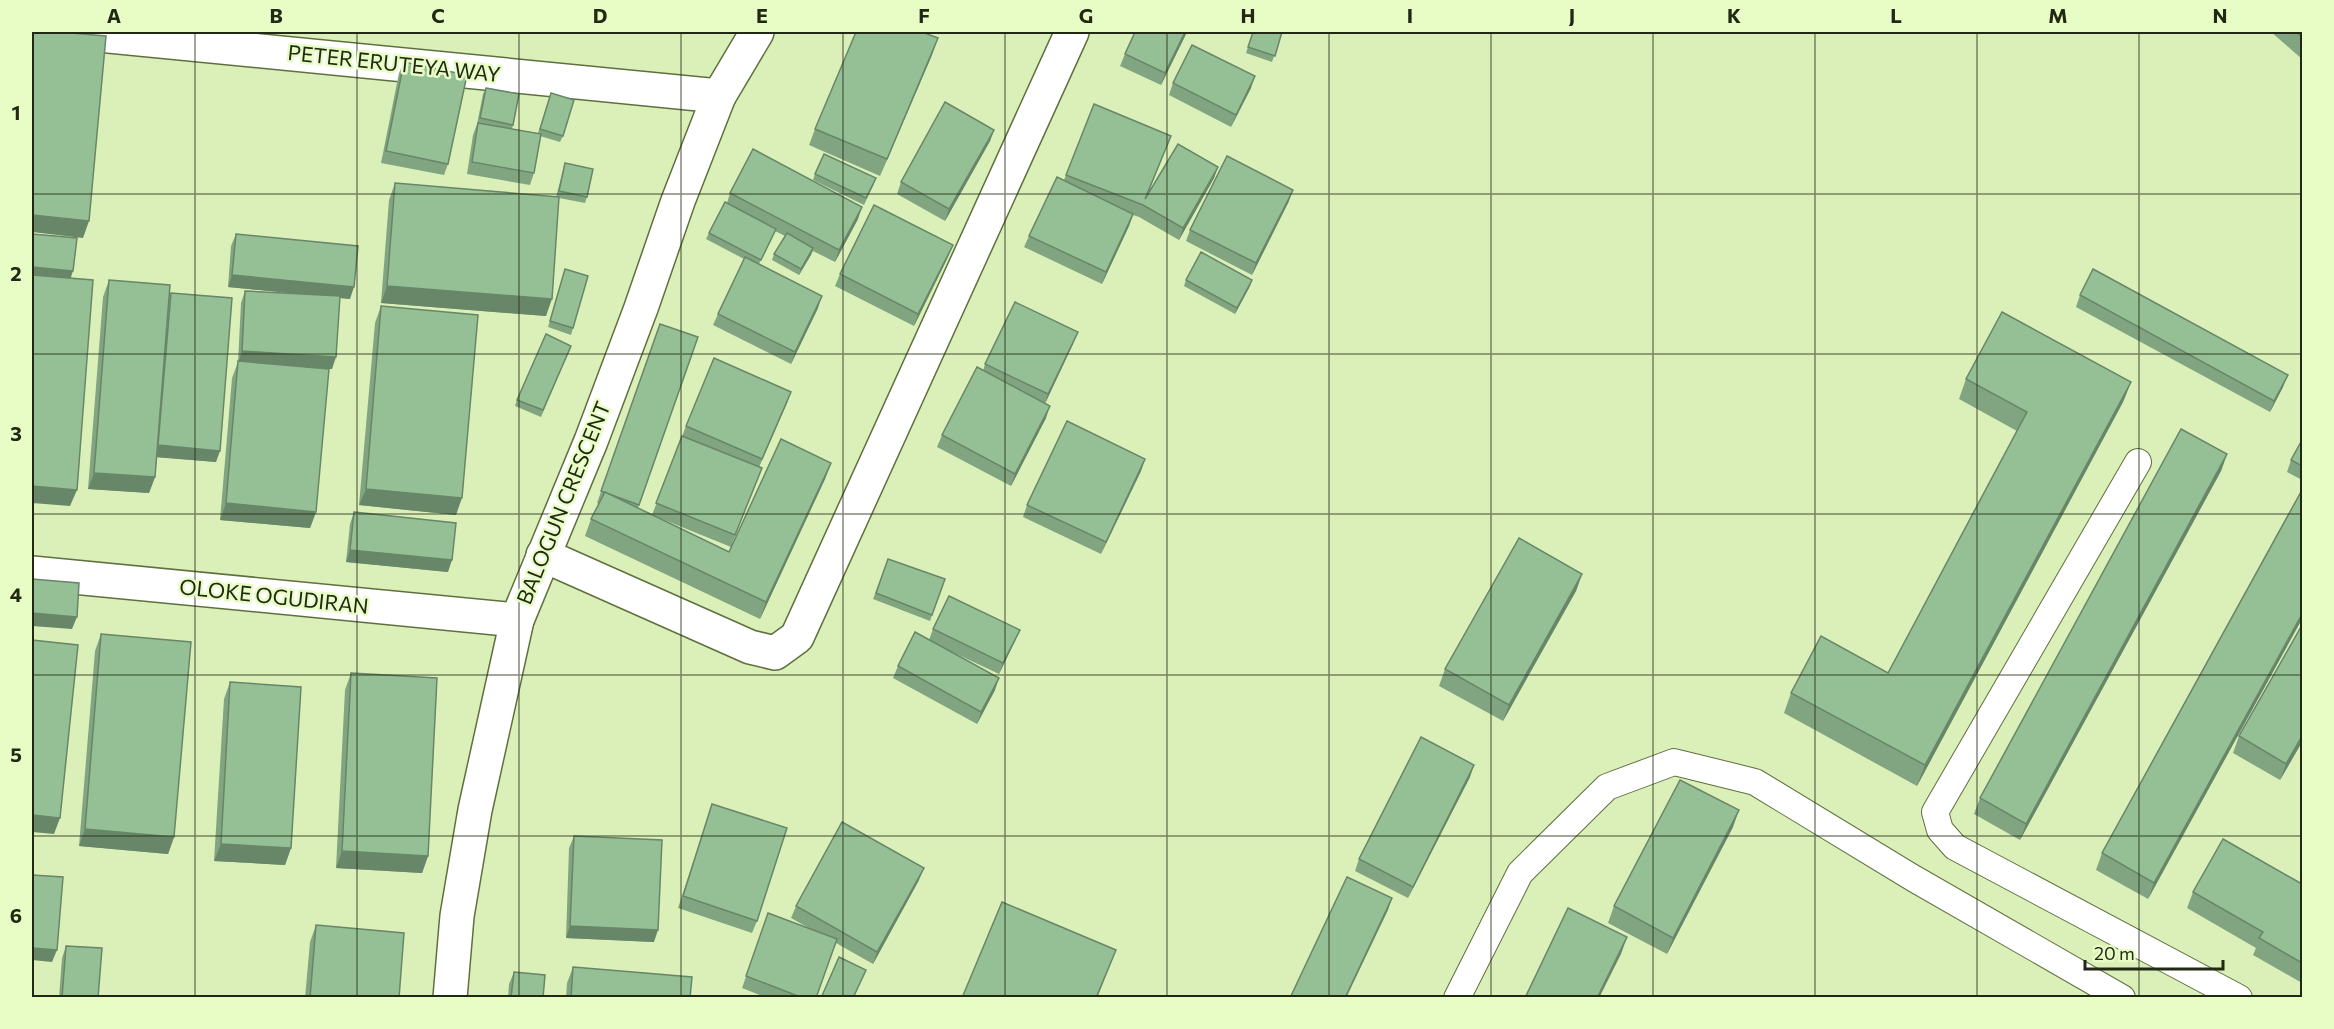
<svg xmlns="http://www.w3.org/2000/svg" width="2334" height="1029" font-family="Commissioner,sans-serif">
<style>
.lines{fill:none;stroke-linecap:round;stroke-linejoin:round}
.service-casing{stroke:#5e703e;stroke-width:28}
.minor-casing{stroke:#5e703e;stroke-width:36}
.service{stroke:#fff;stroke-width:26}
.minor{stroke:#fff;stroke-width:33}
.wall{fill:#80a580}
.shaded-wall{fill:#688668}
.building{fill:#95c095;stroke:#688668;stroke-width:1.5}
.grid{fill:none;stroke:#212813;stroke-width:1.5;stroke-opacity:0.55}
.labels{text-anchor:middle;stroke-width:5;stroke-linejoin:round;paint-order:stroke}
.street-label{font-size:21px;fill:#212813;stroke:#e8fdc5}
.neatline{fill:none;stroke:#212813;stroke-width:2}
.grid-label{font-size:20px;text-anchor:middle;font-weight:bold;fill:#212813}
</style>
<rect width="100%" height="100%" fill="#dbf0b9"/>
<g class="lines">
<g class="service-casing">
<g id="service">
<path d="M2138,462l-203,350 5,18 15,17 284,151"/>
<path d="M1457,998l63,-125 87,-86 67,-25 81,20 158,96 209,120"/>
</g>
</g>
<g class="minor-casing">
<g id="minor">
<path d="M68,32l651,64"/>
<path d="M543,555l207,92 25,6 22,-16 275,-605"/>
<path d="M32,573l485,47"/>
<path d="M450,998l7,-82 18,-106 42,-190 74,-179 50,-133 37,-107 41,-105 38,-64"/>
</g>
</g>
<use href="#service" class="service"/>
<use href="#minor" class="minor"/>
</g>
<g class="wall">
<path d="M1187,32l-26,53 -41,-19 5,-12z"/>
<path d="M1253,32h29l-10,30 -26,-9z"/>
<path d="M2271,32h31v27z"/>
<path d="M932,55l-52,121 -71,-31 6,-16z"/>
<path d="M404,62l44,102 -4,11 -63,-12 18,-90z"/>
<path d="M1173,83l78,5 -20,39 -62,-32z"/>
<path d="M486,88l27,37 -1,4 26,4 13,-40 12,43 -3,6 -20,-6 -6,37 -4,12 -63,-11 6,-39 4,-11 6,-30z"/>
<path d="M1094,104l77,32 -24,60 71,-29 -4,11 -35,62 -40,-23 -6,-2 -4,11 -27,58 -78,-37 5,-11 35,-56z"/>
<path d="M994,130l-4,11 -45,80 -48,-27 4,-12z"/>
<path d="M565,163l22,34 -2,6 -26,-5 -13,118 -165,-13 8,-103 6,-17 161,14z"/>
<path d="M815,174l59,10 -10,21 -51,-25z"/>
<path d="M730,193l128,26 -23,43 -22,-11 -14,24 -27,-15 2,-6 11,-18 -10,-5 -16,33 59,44 -27,56 -78,-39 5,-11 26,-55 -38,-20 3,-6 18,-30z"/>
<path d="M1289,201l-37,74 -66,-34 4,-11z"/>
<path d="M236,234l114,65 -10,-1 -8,71 -23,-2 7,145 -6,16 -90,-8 12,-142 6,-16 3,-59 4,-12 56,3 -73,-7 3,-41z"/>
<path d="M948,257l-34,69 -79,-40 5,-12z"/>
<path d="M565,269l8,59 -2,7 -23,-8z"/>
<path d="M109,280l60,19 2,-6 45,169 -59,-5 -2,20 -6,16 -61,-4 15,-192z"/>
<path d="M1186,280h66l-2,6 -15,28 -51,-28z"/>
<path d="M2080,295l203,92 -13,25 -194,-105z"/>
<path d="M381,306l75,209 -97,-10 16,-182z"/>
<path d="M660,324l38,13 -60,171 91,44 2,-5 -79,-32 34,-89 101,-23 -28,64 3,1 -30,76 99,-81 -6,16 -65,140 -175,-83 6,-17 8,-15 -2,-1z"/>
<path d="M1073,344l-28,59 1,15 -35,68 -74,-39 5,-12 41,-64 2,-7z"/>
<path d="M571,346l-30,71 -26,-11 2,-6z"/>
<path d="M1966,379l165,3 -8,20 -206,384 -133,-73 7,-20 97,-20 129,-242 -58,-32z"/>
<path d="M2302,440v40l-15,-8 4,-12z"/>
<path d="M2227,454l-6,17 -201,369 -46,-26 6,-16z"/>
<path d="M1145,459l-4,12 -40,83 -78,-37 4,-12z"/>
<path d="M2302,490v129l-154,280 -52,-29 6,-17z"/>
<path d="M354,512l94,60 -102,-10 4,-38z"/>
<path d="M888,559l57,20 -15,42 -57,-22z"/>
<path d="M1582,574l-6,17 -73,130 -64,-35 6,-17z"/>
<path d="M2302,625v117l-22,38 -47,-27 6,-17z"/>
<path d="M933,629l82,12 -16,33 -51,-24 47,40 -18,34 -84,-46 5,-12 31,-26z"/>
<path d="M101,634l73,203 -6,17 -89,-8 16,-195z"/>
<path d="M351,673l77,183 -6,17 -86,-5 9,-178z"/>
<path d="M230,682l61,166 -6,17 -71,-4 10,-162z"/>
<path d="M1470,777l-62,121 -53,-27 4,-12z"/>
<path d="M712,804l45,117 -5,12 -74,-25z"/>
<path d="M1733,827l-66,127 -59,-31 6,-17z"/>
<path d="M574,836l80,106 -88,-4 3,-90z"/>
<path d="M919,880l-46,84 -37,-21 -20,55h-49l-25,-10 26,-75 46,18 -23,-13 5,-12z"/>
<path d="M2302,884v99l-49,-28 3,-7 -69,-40 6,-16z"/>
<path d="M316,925l83,73h-94l5,-56z"/>
<path d="M66,946l32,52h-39l3,-40z"/>
<path d="M573,967l117,31h-124l1,-15z"/>
<path d="M514,972l29,26h-35l1,-14z"/>
</g>
<g class="shaded-wall">
<path d="M1185,32h2l-26,53 4,-12z"/>
<path d="M938,38l-6,17 -52,121 7,-17z"/>
<path d="M1255,76l-4,12 -20,39 5,-12z"/>
<path d="M994,130l-4,11 -45,80 4,-12z"/>
<path d="M1218,167l-4,11 -35,62 4,-12z"/>
<path d="M1293,190l-4,11 -37,74 4,-12z"/>
<path d="M862,207l-4,12 -23,43 4,-12z"/>
<path d="M1133,214l-4,12 -27,58 4,-12z"/>
<path d="M32,215l57,6 -6,17 -51,-6z"/>
<path d="M953,245l-5,12 -34,69 4,-12z"/>
<path d="M813,248l-2,7 -12,20 2,-6z"/>
<path d="M32,267l41,4 -4,12 -37,-4z"/>
<path d="M232,275l122,12 -4,12 -122,-12z"/>
<path d="M1252,280l-2,6 -15,28 2,-6z"/>
<path d="M387,286l165,13 -6,17 -165,-13z"/>
<path d="M822,296l-4,12 -27,56 4,-12z"/>
<path d="M1078,332l-5,12 -29,62 4,-12z"/>
<path d="M242,351l94,6 -4,12 -94,-6z"/>
<path d="M2288,375l-5,12 -13,25 4,-11z"/>
<path d="M2131,382l-8,20 -206,384 8,-21z"/>
<path d="M791,392l-4,11 -30,68 5,-12z"/>
<path d="M1050,406l-4,12 -35,68 4,-12z"/>
<path d="M158,445l62,6 -4,11 -62,-5z"/>
<path d="M2227,454l-6,17 -201,369 6,-16z"/>
<path d="M1145,459l-4,12 -40,83 5,-12z"/>
<path d="M831,463l-6,16 -65,140 6,-17z"/>
<path d="M94,473l61,4 -6,16 -61,-4z"/>
<path d="M32,486l45,4 -7,16 -38,-3z"/>
<path d="M366,489l96,9 -6,17 -97,-10z"/>
<path d="M226,503l90,9 -6,16 -90,-8z"/>
<path d="M350,550l102,10 -4,12 -102,-10z"/>
<path d="M1582,574l-6,17 -73,130 6,-16z"/>
<path d="M32,613l45,4 -5,12 -40,-3z"/>
<path d="M2302,614v5l-154,280 6,-16z"/>
<path d="M1020,630l-5,11 -16,33 4,-11z"/>
<path d="M999,678l-4,12 -18,34 4,-12z"/>
<path d="M2302,736v6l-22,38 6,-16z"/>
<path d="M1474,765l-4,12 -62,121 5,-11z"/>
<path d="M1739,810l-6,17 -66,127 6,-16z"/>
<path d="M32,815l28,3 -6,16 -22,-2z"/>
<path d="M85,829l89,8 -6,17 -89,-8z"/>
<path d="M221,844l70,4 -6,17 -71,-4z"/>
<path d="M342,851l86,5 -6,17 -86,-5z"/>
<path d="M924,868l-5,12 -46,84 4,-12z"/>
<path d="M1392,898l-4,12 -42,88h-1z"/>
<path d="M570,926l88,4 -4,12 -88,-4z"/>
<path d="M1627,937l-6,17 -22,44h-2z"/>
<path d="M32,948l25,2 -5,12 -20,-2z"/>
<path d="M1116,950l-19,48h-1z"/>
</g>
<g class="building">
<path d="M32,32h27l47,4 -17,185 -57,-6z"/>
<path d="M856,32h66l16,6 -51,121 -72,-30z"/>
<path d="M1135,32h50l-20,41 -40,-19z"/>
<path d="M1253,32h29l-7,24 -27,-9z"/>
<path d="M2296,32h6v5z"/>
<path d="M1192,45l63,31 -19,39 -63,-32z"/>
<path d="M404,62l63,13 -19,89 -62,-13z"/>
<path d="M486,88l33,6 -6,31 -33,-7z"/>
<path d="M551,93l23,7 -11,36 -23,-7z"/>
<path d="M945,102l49,28 -45,79 -48,-27z"/>
<path d="M1094,104l77,32 -26,63 33,-55 40,23 -35,61 -40,-23 -77,-30z"/>
<path d="M478,123l63,11 -7,39 -62,-11z"/>
<path d="M753,149l109,58 -23,43 -109,-57z"/>
<path d="M824,154l52,24 -10,20 -51,-24z"/>
<path d="M1227,156l66,34 -37,73 -66,-33z"/>
<path d="M565,163l28,6 -6,28 -28,-6z"/>
<path d="M1057,177l76,37 -27,58 -77,-36z"/>
<path d="M395,183l164,14 -7,102 -165,-13z"/>
<path d="M725,202l51,27 -15,31 -52,-27z"/>
<path d="M874,205l79,40 -35,69 -78,-40z"/>
<path d="M787,233l26,15 -12,21 -27,-15z"/>
<path d="M32,234l45,4 -4,33 -41,-4z"/>
<path d="M236,234l122,12 -4,41 -122,-12z"/>
<path d="M1201,252l51,28 -15,28 -51,-28z"/>
<path d="M745,257l77,39 -27,56 -77,-38z"/>
<path d="M565,269l23,7 -15,52 -23,-7z"/>
<path d="M2093,269l195,106 -14,26 -194,-106z"/>
<path d="M32,275l61,5 -16,210 -45,-4z"/>
<path d="M109,280l61,5 -15,192 -61,-4z"/>
<path d="M245,291l95,5 -4,61 -94,-6z"/>
<path d="M171,293l61,5 -12,153 -62,-6z"/>
<path d="M1015,302l63,30 -30,62 -63,-30z"/>
<path d="M381,306l97,9 -16,183 -96,-9z"/>
<path d="M2002,312l129,70 -206,383 -134,-72 30,-57 67,37 139,-261 -61,-33z"/>
<path d="M660,324l38,13 -59,168 -38,-14z"/>
<path d="M546,334l25,12 -28,64 -26,-10z"/>
<path d="M714,358l77,34 -29,67 -76,-33z"/>
<path d="M238,361l91,8 -13,143 -90,-9z"/>
<path d="M977,367l73,39 -35,68 -73,-39z"/>
<path d="M1067,421l78,38 -39,83 -79,-37z"/>
<path d="M2181,429l46,25 -201,370 -46,-26z"/>
<path d="M682,436l80,32 -27,67 -79,-32z"/>
<path d="M781,439l50,24 -65,139 -175,-83 14,-27 124,60z"/>
<path d="M2302,440v26l-11,-6z"/>
<path d="M2302,490v124l-148,269 -52,-30z"/>
<path d="M354,512l102,11 -4,37 -102,-10z"/>
<path d="M1519,538l63,36 -73,131 -64,-36z"/>
<path d="M888,559l57,20 -13,36 -56,-22z"/>
<path d="M32,579l47,4 -2,34 -45,-4z"/>
<path d="M949,596l71,34 -17,33 -70,-34z"/>
<path d="M2302,625v111l-16,28 -47,-28z"/>
<path d="M915,632l84,46 -18,34 -83,-46z"/>
<path d="M101,634l90,8 -17,195 -89,-8z"/>
<path d="M32,640l46,5 -18,173 -28,-3z"/>
<path d="M351,673l86,5 -9,178 -86,-5z"/>
<path d="M230,682l71,5 -10,161 -70,-4z"/>
<path d="M1421,737l53,28 -61,122 -54,-28z"/>
<path d="M1680,780l59,30 -66,128 -59,-32z"/>
<path d="M712,804l75,24 -30,93 -74,-25z"/>
<path d="M842,822l82,46 -47,84 -81,-46z"/>
<path d="M574,836l88,4 -4,90 -88,-4z"/>
<path d="M2223,839l79,45v79l-43,-25 4,-6 -70,-40z"/>
<path d="M32,875l31,2 -6,73 -25,-2z"/>
<path d="M1347,877l45,21 -47,100h-55z"/>
<path d="M1002,902l114,48 -20,48h-134z"/>
<path d="M1568,908l59,29 -30,61h-72z"/>
<path d="M768,913l69,26 -21,59h-13l-57,-22z"/>
<path d="M316,925l88,8 -5,65h-89z"/>
<path d="M66,946l36,2 -4,50h-36z"/>
<path d="M839,957l27,13 -13,28h-32z"/>
<path d="M573,967l119,10 -2,21h-119z"/>
<path d="M514,972l31,3 -2,23h-32z"/>
</g>
<path class="grid" d="M195,32v966M357,32v966M519,32v966M681,32v966M843,32v966M1005,32v966M1167,32v966M1329,32v966M1491,32v966M1653,32v966M1815,32v966M1977,32v966M2139,32v966M32,194h2270M32,354h2270M32,514h2270M32,675h2270M32,836h2270"/>
<g class="labels">
<g class="street-label">
<text transform="translate(394 64) rotate(6)" y="7">PETER ERUTEYA WAY</text>
<text transform="translate(564 503) rotate(-68)" y="7">BALOGUN CRESCENT</text>
<text transform="translate(274 597) rotate(6)" y="7">OLOKE OGUDIRAN</text>
</g>
</g>
<rect width="2334" height="1029" fill="none" stroke="#e8fdc5" stroke-width="66"/>
<path d="M2085 960v9h138v-9" fill="none" stroke="#212813" stroke-width="3"/>
<text x="2094" y="960" font-size="18" fill="#212813" stroke="#e8fdc5" stroke-width="4.5" paint-order="stroke">20 m</text>
<rect x="33" y="33" width="2268" height="963" class="neatline"/>
<g class="grid-label">
<text x="114" y="23">A</text>
<text x="276" y="23">B</text>
<text x="438" y="23">C</text>
<text x="600" y="23">D</text>
<text x="762" y="23">E</text>
<text x="924" y="23">F</text>
<text x="1086" y="23">G</text>
<text x="1248" y="23">H</text>
<text x="1410" y="23">I</text>
<text x="1572" y="23">J</text>
<text x="1734" y="23">K</text>
<text x="1896" y="23">L</text>
<text x="2058" y="23">M</text>
<text x="2220" y="23">N</text>
<text x="16" y="120">1</text>
<text x="16" y="281">2</text>
<text x="16" y="441">3</text>
<text x="16" y="602">4</text>
<text x="16" y="762">5</text>
<text x="16" y="923">6</text>
</g>
</svg>
